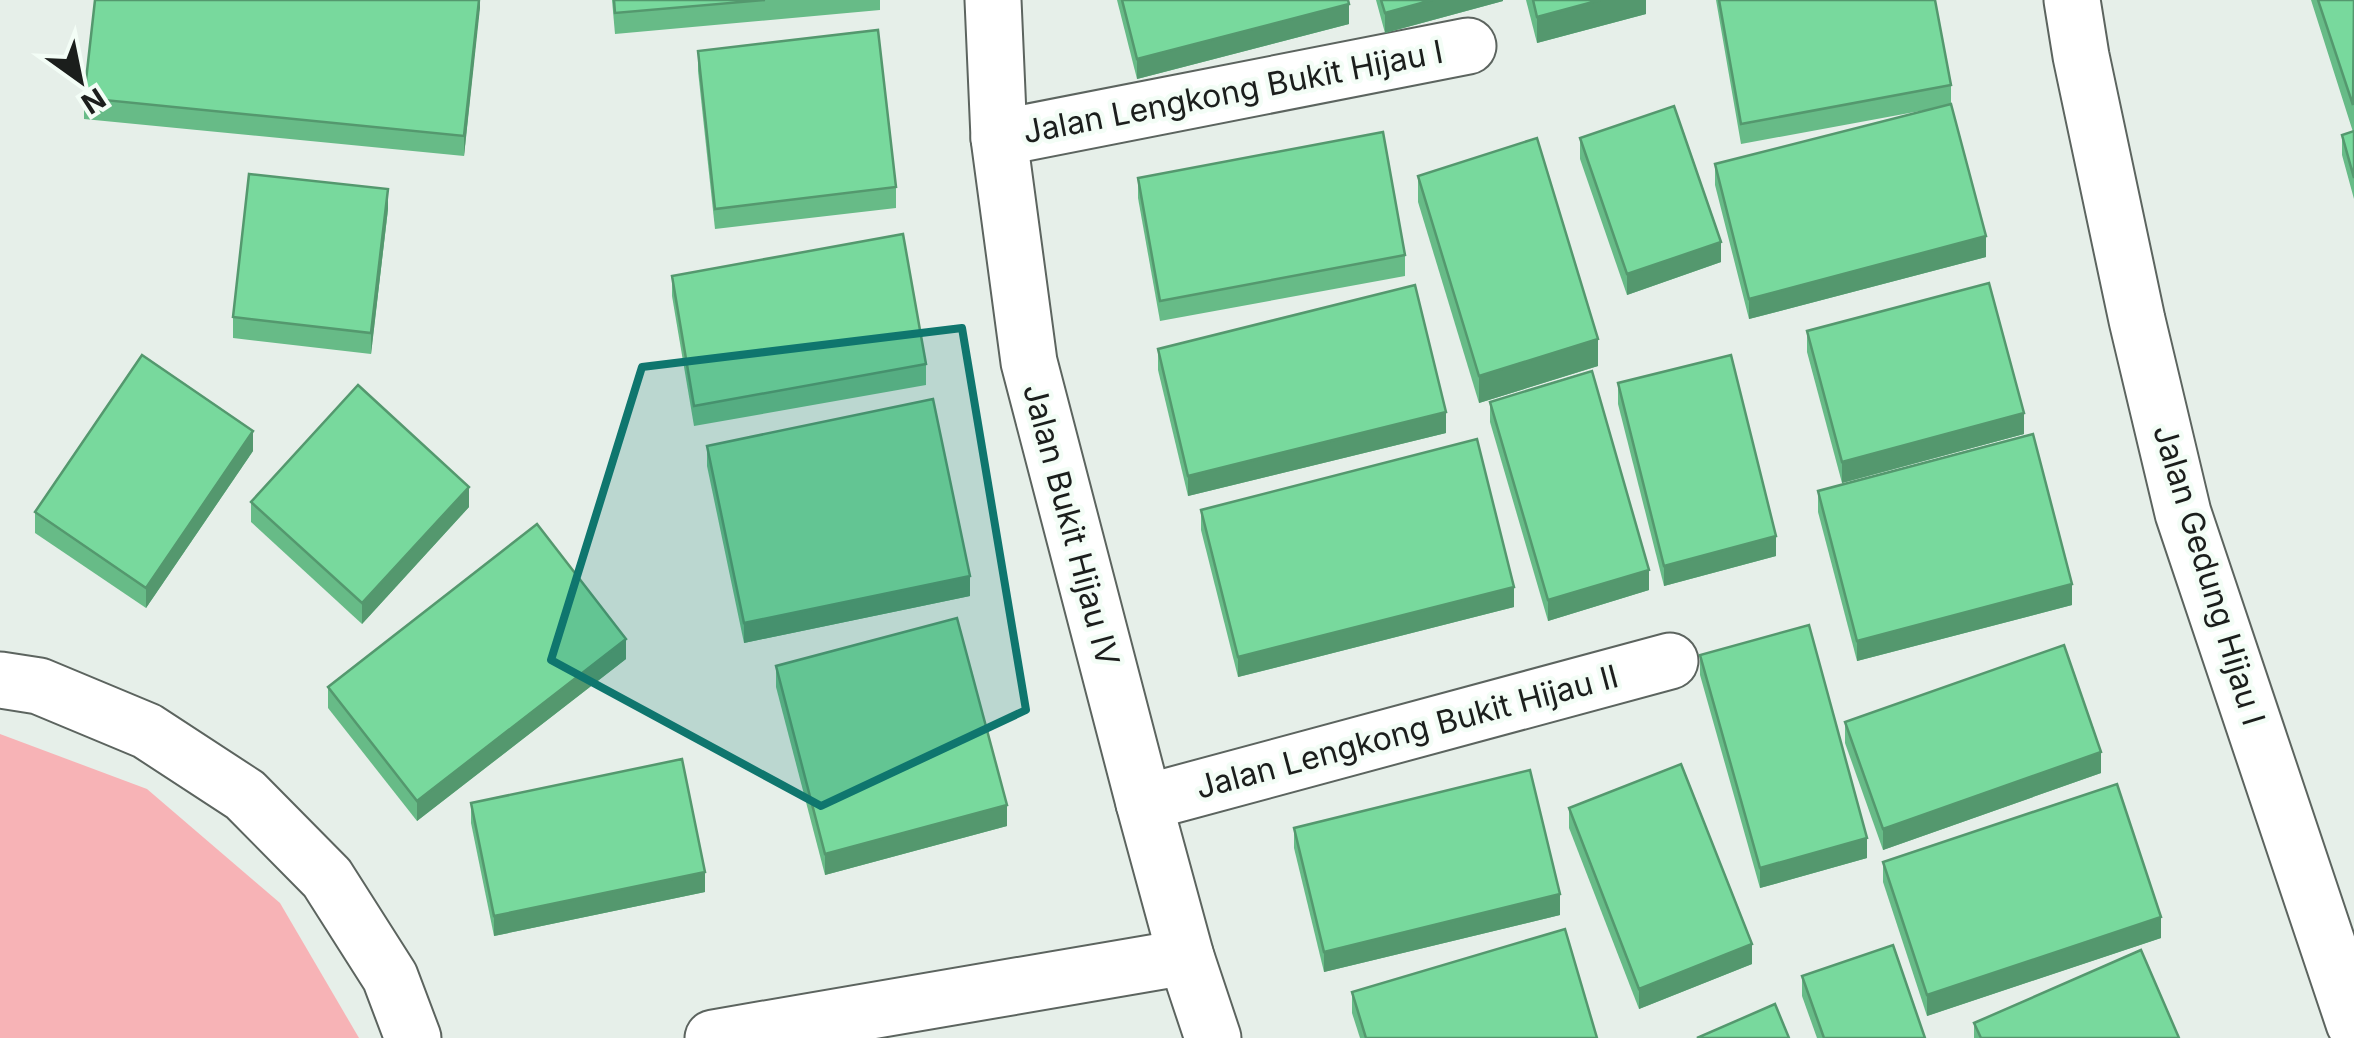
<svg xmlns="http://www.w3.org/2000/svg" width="2354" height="1038" font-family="Inter,sans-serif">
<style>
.green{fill:#f7b3b6}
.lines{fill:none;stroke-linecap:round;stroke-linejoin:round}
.minor-casing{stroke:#5c645f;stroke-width:59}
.tertiary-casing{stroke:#5c645f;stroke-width:59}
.minor{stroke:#fff;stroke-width:55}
.tertiary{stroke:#fff;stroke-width:55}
.wall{fill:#67bb87}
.shaded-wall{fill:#54986e}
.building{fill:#78d99d;stroke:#54986e;stroke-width:2.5}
.marked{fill:#0f766e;fill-opacity:0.2;stroke:#0f766e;stroke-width:8;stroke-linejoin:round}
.labels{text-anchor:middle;stroke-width:9;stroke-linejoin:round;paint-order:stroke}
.street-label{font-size:32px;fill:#1b1e1c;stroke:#f3fdf6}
</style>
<rect width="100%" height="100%" fill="#e6efe9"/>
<path class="green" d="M0,734l147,55 133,114 79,135h-359z"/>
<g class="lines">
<g class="minor-casing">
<g id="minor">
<path d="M993,0l6,138 30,224 115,441 42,154 27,81"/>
<path d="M999,138l469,-92"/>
<path d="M0,680l39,6 108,45 98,64 82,83 63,99 23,61"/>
<path d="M1144,803l526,-142"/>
<path d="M713,1038l473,-81"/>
</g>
</g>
<g class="tertiary-casing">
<path id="tertiary" d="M2072,0l9,56 56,264 46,193 171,510"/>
</g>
<use href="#minor" class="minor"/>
<use href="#tertiary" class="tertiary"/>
</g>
<g class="wall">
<path d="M480,0l-16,156 -380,-37v-21z"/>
<path d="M612,0h268v10l-265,24z"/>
<path d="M1117,0h231l1,24 -212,55z"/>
<path d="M1376,0h127v1l-118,32z"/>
<path d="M1526,0h120v14l-109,29z"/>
<path d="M1716,0h219l16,85v19l35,153 -237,62 -34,-134v-21l216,-55 -190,35z"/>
<path d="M2311,0h43v199l-12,-44v-20l11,-3z"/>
<path d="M698,51l198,136v21l-181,21 -17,-158z"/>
<path d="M1580,138l141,124 -94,33 -47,-136z"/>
<path d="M1418,176l180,190 -119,37 -61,-201z"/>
<path d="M1138,178l267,77v21l-245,45 -22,-123z"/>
<path d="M388,209l-17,145 -138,-16v-21z"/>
<path d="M672,276l254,88v21l-232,41 -22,-130z"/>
<path d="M1807,331l217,103 -182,49 -35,-131z"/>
<path d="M1158,349l288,84 -258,63 -30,-126z"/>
<path d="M1618,383l158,173 -112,30 -46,-182z"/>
<path d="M1490,402l159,188 -101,31 -58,-199z"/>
<path d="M707,446l263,150 -226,47 -37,-177z"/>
<path d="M253,451l-107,157 -111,-75v-21z"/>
<path d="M1818,491l254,114 -215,56 -39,-149z"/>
<path d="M251,502l218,5 -107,117 -111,-102z"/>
<path d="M1201,510l313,97 -276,70 -37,-147z"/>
<path d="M1700,655l167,203 -107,30 -60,-213z"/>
<path d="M626,659l-209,162 -89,-113v-21z"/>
<path d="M776,666l231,160 -182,49 -49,-188z"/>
<path d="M1845,722l256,51 -218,77 -38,-107z"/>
<path d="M471,803l234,89 -211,44 -23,-113z"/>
<path d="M1569,808l183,156 -113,45 -70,-181z"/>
<path d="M1294,828l266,87 -236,57 -30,-124z"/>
<path d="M1883,862l278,76 -234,78 -44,-134z"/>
<path d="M1802,976l123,62h-108l-15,-42z"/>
<path d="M1352,992l245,46h-237l-8,-25z"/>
<path d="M1974,1023l205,15h-205z"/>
</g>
<g class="shaded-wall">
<path d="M479,0h1v8l-16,148v-20z"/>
<path d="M1432,0h71v1l-118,32v-20z"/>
<path d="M1600,0h46v14l-109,29v-26z"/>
<path d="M1349,4v20l-212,55v-20z"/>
<path d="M388,189v20l-17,145v-21z"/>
<path d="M1986,236v21l-237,62v-20z"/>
<path d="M1721,242v20l-94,33v-21z"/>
<path d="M1598,339v27l-119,37v-27z"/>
<path d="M1446,412v21l-258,63v-20z"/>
<path d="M2024,413v21l-182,49v-21z"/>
<path d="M253,431v20l-107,157v-20z"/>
<path d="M469,487v20l-107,117v-21z"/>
<path d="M1776,536v20l-112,30v-20z"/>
<path d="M1649,570v20l-101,31v-21z"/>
<path d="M970,576v20l-226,47v-20z"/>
<path d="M2072,584v21l-215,56v-20z"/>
<path d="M1514,587v20l-276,70v-20z"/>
<path d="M626,639v20l-209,162v-20z"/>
<path d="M2101,752v21l-218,77v-21z"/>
<path d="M1007,805v21l-182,49v-21z"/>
<path d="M1867,838v20l-107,30v-20z"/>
<path d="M705,872v20l-211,44v-20z"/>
<path d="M1560,894v21l-236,57v-20z"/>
<path d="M2161,917v21l-234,78v-21z"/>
<path d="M1752,944v20l-113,45v-20z"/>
</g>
<g class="building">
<path d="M95,0h384l-15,136 -380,-38z"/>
<path d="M614,0h151l-150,13z"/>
<path d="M1122,0h226l1,4 -212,55z"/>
<path d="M1381,0h51l-47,13z"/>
<path d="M1533,0h67l-63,17z"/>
<path d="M1719,0h216l16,85 -210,39z"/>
<path d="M2318,0h36l-1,105z"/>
<path d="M878,30l18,157 -181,22 -17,-158z"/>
<path d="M1951,104l35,132 -237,63 -34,-135z"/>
<path d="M1674,106l47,136 -94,32 -47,-136z"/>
<path d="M2354,131v47l-12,-43z"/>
<path d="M1383,132l22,123 -245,46 -22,-123z"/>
<path d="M1537,138l61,201 -119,37 -61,-200z"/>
<path d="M249,174l139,15 -17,144 -138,-16z"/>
<path d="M903,234l23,130 -232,42 -22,-130z"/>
<path d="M1989,283l35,130 -182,49 -35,-131z"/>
<path d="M1415,285l31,127 -258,64 -30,-127z"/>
<path d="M142,355l111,76 -107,157 -111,-76z"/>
<path d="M1731,355l45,181 -112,30 -46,-183z"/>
<path d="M1592,371l57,199 -101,30 -58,-198z"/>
<path d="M358,385l111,102 -107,116 -111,-101z"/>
<path d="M933,399l37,177 -226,47 -37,-177z"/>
<path d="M2033,434l39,150 -215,57 -39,-150z"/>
<path d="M1477,439l37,148 -276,70 -37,-147z"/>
<path d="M537,524l89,115 -209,162 -89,-114z"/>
<path d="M957,618l50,187 -182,49 -49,-188z"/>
<path d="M1809,625l58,213 -107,30 -60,-213z"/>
<path d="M2064,645l37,107 -218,77 -38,-107z"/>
<path d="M682,759l23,113 -211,44 -23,-113z"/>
<path d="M1681,764l71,180 -113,45 -70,-181z"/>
<path d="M1530,770l30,124 -236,58 -30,-124z"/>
<path d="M2117,784l44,133 -234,78 -44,-133z"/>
<path d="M1565,929l32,109h-231l-14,-46z"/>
<path d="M1893,945l32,93h-101l-22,-62z"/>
<path d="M2141,950l38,88h-198l-7,-15z"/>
<path d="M1775,1004l14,34h-92z"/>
</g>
<path class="marked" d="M962,328l64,382 -205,96 -270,-146 91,-293z"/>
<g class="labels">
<g class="street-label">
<text transform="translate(1233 92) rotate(-11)" y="11">Jalan Lengkong Bukit Hijau I</text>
<text transform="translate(1071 525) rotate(75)" y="11">Jalan Bukit Hijau IV</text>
<text transform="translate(2209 575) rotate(73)" y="11">Jalan Gedung Hijau I</text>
<text transform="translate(1407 732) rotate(-15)" y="11">Jalan Lengkong Bukit Hijau II</text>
</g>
</g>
<g transform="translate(80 80) rotate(147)" stroke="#f3fdf6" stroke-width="8" paint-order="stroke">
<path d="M0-8L18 38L0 25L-18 38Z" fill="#1b1e1c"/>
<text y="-15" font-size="28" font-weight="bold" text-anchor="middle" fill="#1b1e1c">N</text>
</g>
</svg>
